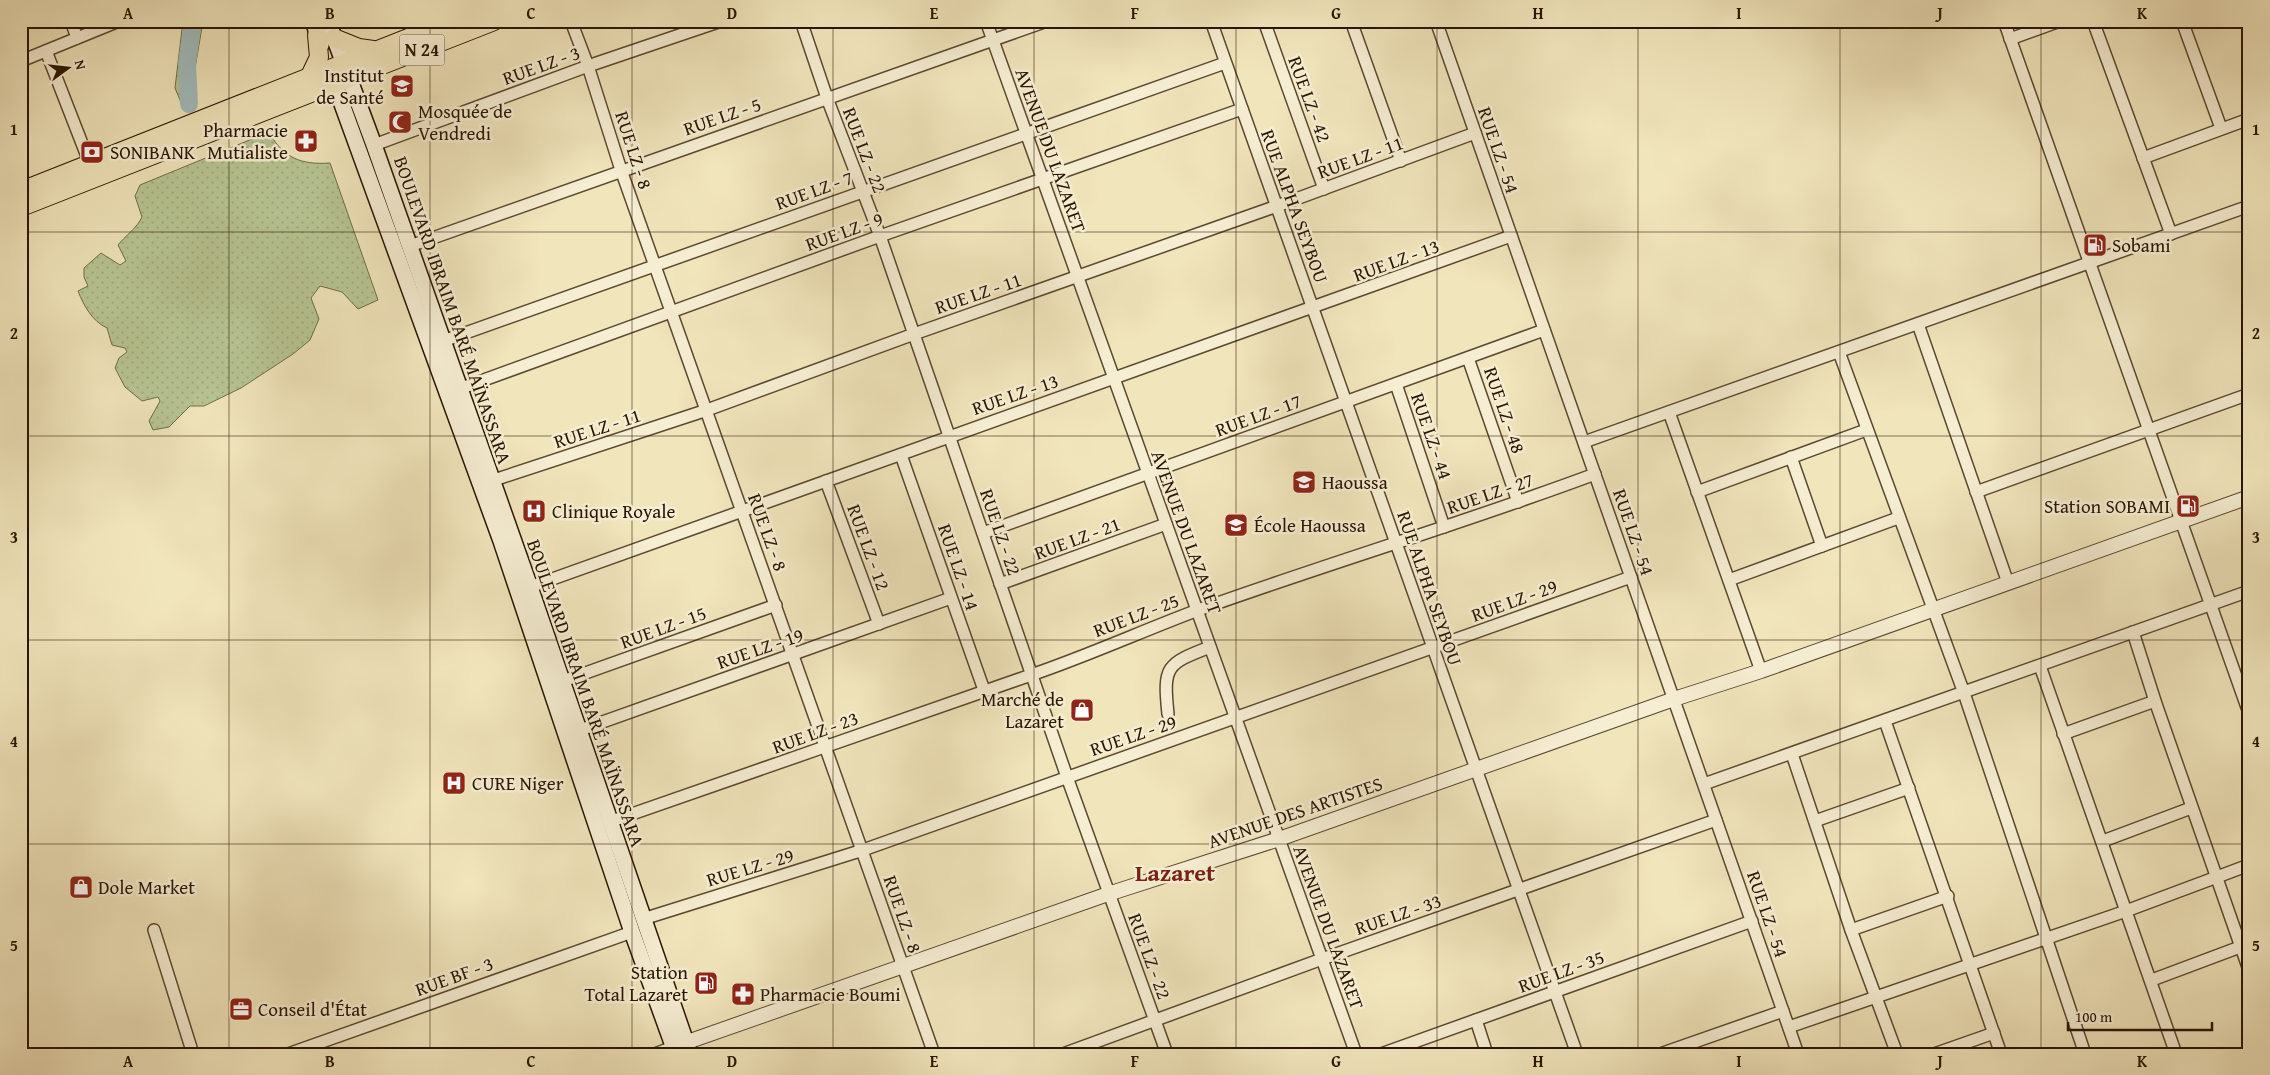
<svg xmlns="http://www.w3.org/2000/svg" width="2270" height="1075" font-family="'Gentium Book Plus',serif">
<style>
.grass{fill:url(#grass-dots);stroke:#706c4a}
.wetland{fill:url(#wetland-marsh);stroke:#706c4a}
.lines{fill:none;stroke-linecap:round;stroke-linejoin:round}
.river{stroke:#a1bcbd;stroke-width:18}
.minor-casing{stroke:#5a4830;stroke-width:14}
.tertiary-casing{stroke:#5a4830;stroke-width:16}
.secondary-casing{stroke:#281401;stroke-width:18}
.primary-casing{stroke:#281401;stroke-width:20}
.minor{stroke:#f6eed3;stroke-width:11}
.tertiary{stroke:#f6eed3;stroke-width:14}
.secondary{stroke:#f6eed3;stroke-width:15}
.primary{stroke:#f1e5bc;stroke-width:18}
.grid{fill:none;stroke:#281401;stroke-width:1;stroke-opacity:0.55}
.labels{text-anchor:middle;stroke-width:5;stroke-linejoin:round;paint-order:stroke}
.shield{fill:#f6eed3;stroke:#665540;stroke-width:1}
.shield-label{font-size:18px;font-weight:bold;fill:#281401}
.street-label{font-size:19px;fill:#281401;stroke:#f6eed3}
.poi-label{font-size:19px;fill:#281401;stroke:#f6eed3;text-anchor:start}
.district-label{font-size:24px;font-weight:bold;fill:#7a1f14;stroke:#f6eed3}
.neatline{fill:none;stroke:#281401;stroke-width:2}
.grid-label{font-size:16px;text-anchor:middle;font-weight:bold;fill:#281401}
</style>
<defs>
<pattern id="grass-dots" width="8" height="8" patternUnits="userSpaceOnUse" patternTransform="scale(1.25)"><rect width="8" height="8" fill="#b7c593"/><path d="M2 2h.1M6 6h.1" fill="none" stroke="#9da87d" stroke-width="1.8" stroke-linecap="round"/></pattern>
<pattern id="wetland-marsh" width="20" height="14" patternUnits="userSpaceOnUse" patternTransform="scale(1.25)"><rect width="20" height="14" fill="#b7c593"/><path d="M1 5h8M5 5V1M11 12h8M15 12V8" fill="none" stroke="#9da87d"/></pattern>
</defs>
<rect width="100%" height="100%" fill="#f1e5bc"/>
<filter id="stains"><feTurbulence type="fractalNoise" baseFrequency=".004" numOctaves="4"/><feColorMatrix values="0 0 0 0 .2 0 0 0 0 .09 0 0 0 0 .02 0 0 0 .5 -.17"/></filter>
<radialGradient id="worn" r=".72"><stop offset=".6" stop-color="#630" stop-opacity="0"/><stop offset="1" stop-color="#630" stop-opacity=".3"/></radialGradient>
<path class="grass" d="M269,132c14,26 32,33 61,31l48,137 -20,9 -16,-17 -22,-6 -9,12 8,21 -9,21 -17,14 -52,34 -37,18h-14l-21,21 -16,3 -4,-9 11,-20 -2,-4 -16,4 -17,-14 -10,-19 4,-10 8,-6 -2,-4 -13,-3 -5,-17c-15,-7 -23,-22 -29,-37l10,-5 -4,-9v-9l17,-15 19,12 6,-4 -8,-16c7,-9 19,-17 24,-28l-7,-21 5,-11z"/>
<path class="wetland" d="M183,21h20l-14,83 -6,3 -8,-19z"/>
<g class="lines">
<path class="river" d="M189,104l-2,-40 6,-43"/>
<g class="minor-casing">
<g id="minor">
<path d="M71,21l6,17"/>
<path d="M571,21l17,45 33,104 313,884"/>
<path d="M801,21l26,77 53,138 187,541 100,277"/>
<path d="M986,21l370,1033"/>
<path d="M1211,21l366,1033"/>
<path d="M1264,21l60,168"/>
<path d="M1351,21l50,140"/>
<path d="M1436,21l362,1033"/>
<path d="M2004,21l245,692"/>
<path d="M2093,21l78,213"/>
<path d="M2182,21l39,107"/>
<path d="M2010,39l50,-18"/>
<path d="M46,51l44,113"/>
<path d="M21,61l98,-40"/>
<path d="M374,145l214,-79 133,-45"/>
<path d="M2143,158l106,-39"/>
<path d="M410,246l637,-225"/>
<path d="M1918,324l90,259"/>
<path d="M443,341l782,-278"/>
<path d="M1839,352l125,341 121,361"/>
<path d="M1468,358l50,144"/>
<path d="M1396,384l48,143"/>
<path d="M459,389l421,-153 362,-127"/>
<path d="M1669,412l92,259"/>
<path d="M1584,442l665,-236"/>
<path d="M901,455l83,235"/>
<path d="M1791,457l31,89"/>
<path d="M491,481l216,-71 207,-76 363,-128 198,-73"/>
<path d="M826,481l53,143"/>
<path d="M1697,492l169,-62"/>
<path d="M1976,492l273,-98"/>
<path d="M983,533l561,-203"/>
<path d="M1729,580l169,-62"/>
<path d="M1000,584l166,-60"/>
<path d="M530,587l981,-351"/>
<path d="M2133,632l22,69 94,269"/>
<path d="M2040,666l136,388"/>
<path d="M563,681l213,-76"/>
<path d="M1168,714c-5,-48 -2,-50 42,-67"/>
<path d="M1885,721l116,333"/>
<path d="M580,730l371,-132"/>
<path d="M2063,734l92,-33"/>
<path d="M1792,754l59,176 46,124"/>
<path d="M1704,784l545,-193"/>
<path d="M1815,821l94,-33"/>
<path d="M609,822c141,-48 281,-99 422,-147 56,-19 111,-44 167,-65 131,-47 266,-87 397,-136"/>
<path d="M2103,841l88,-33"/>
<path d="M643,919l220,-69 768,-273"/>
<path d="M154,930l39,124"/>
<path d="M1851,930l97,-34"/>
<path d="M2152,980l88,-33"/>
<path d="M1476,1020l11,34"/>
<path d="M1789,1027l337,-116 123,-46"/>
<path d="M288,1054l344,-122"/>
<path d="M655,1054l18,-7"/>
<path d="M1063,1054l259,-95 394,-139"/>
<path d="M1381,1054l371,-133"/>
<path d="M1660,1054l123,-43"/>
<path d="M1934,1054l60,-21"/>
</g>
</g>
<g class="tertiary-casing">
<path id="tertiary" d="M676,1046l432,-152 171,-55 395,-140 87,-28 488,-174"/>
</g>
<g class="secondary-casing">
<g id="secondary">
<path d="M313,21l8,24"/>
<path d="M328,21l46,124 156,442 160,467"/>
<path d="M331,74l170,467 131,391 44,122"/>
</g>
</g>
<g class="primary-casing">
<g id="primary">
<path d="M334,38l25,10 14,2"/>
<path d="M310,76l9,-19 -2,-22"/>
<path d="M21,191l430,-170"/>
<path d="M21,207l473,-186"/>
</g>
</g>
<use href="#minor" class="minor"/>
<use href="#tertiary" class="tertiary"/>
<use href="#secondary" class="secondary"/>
<use href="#primary" class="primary"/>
</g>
<path class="grid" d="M229,21v1033M430,21v1033M632,21v1033M833,21v1033M1034,21v1033M1236,21v1033M1437,21v1033M1638,21v1033M1840,21v1033M2041,21v1033M21,232h2228M21,436h2228M21,640h2228M21,844h2228"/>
<defs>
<g id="school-square" transform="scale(1.25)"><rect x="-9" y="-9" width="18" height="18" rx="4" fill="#8f2418" stroke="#f6eed3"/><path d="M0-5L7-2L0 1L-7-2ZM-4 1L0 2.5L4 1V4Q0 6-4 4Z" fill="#fff"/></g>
<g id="mosque-square" transform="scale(1.25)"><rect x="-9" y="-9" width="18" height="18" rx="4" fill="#8f2418" stroke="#f6eed3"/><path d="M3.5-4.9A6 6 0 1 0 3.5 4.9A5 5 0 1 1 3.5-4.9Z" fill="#fff"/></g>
<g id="pharmacy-square" transform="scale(1.25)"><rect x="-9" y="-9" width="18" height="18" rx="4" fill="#8f2418" stroke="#f6eed3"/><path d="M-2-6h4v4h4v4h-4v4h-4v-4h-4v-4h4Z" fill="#fff"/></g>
<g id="bank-square" transform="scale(1.25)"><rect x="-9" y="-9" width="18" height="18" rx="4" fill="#8f2418" stroke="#f6eed3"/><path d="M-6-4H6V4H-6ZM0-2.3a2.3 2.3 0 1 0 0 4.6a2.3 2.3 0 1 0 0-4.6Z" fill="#fff"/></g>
<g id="fuel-square" transform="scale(1.25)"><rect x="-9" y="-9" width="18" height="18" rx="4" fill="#8f2418" stroke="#f6eed3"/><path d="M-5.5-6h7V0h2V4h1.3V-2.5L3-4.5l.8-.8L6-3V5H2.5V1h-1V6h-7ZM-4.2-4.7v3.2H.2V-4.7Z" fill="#fff"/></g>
<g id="hospital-square" transform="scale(1.25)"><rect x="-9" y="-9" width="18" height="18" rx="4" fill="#8f2418" stroke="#f6eed3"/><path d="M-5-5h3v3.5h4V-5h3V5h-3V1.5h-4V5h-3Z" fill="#fff"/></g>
<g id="shop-square" transform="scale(1.25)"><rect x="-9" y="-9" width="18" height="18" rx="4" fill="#8f2418" stroke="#f6eed3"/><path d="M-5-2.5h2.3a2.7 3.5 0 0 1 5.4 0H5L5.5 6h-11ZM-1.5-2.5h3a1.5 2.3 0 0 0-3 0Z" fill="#fff"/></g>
<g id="office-square" transform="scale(1.25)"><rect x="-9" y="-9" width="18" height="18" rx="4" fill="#8f2418" stroke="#f6eed3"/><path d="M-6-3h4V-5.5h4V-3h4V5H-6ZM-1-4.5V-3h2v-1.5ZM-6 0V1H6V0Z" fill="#fff"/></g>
</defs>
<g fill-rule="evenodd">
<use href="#school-square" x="402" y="86"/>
<use href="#mosque-square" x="400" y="122"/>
<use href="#pharmacy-square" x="306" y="141"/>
<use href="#bank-square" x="92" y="152"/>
<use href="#fuel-square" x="2095" y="245"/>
<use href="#school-square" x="1304" y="482"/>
<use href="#fuel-square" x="2188" y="506"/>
<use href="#hospital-square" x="534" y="511"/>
<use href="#school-square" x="1236" y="525"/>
<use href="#shop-square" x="1082" y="710"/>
<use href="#hospital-square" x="454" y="783"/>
<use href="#shop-square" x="81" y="887"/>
<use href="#fuel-square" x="706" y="983"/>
<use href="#pharmacy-square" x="743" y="994"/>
<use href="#office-square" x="241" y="1009"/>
</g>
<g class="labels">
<rect class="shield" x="399.5" y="34.5" width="45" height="31" rx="4"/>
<g class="shield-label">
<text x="422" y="56">N 24</text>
</g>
<g class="street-label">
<text transform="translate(541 65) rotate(-20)" y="7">RUE LZ - 3</text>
<text transform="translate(1310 99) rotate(70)" y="7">RUE LZ - 42</text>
<text transform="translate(722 116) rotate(-19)" y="7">RUE LZ - 5</text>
<text transform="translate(634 150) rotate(72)" y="7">RUE LZ - 8</text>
<text transform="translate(865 150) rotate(69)" y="7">RUE LZ - 22</text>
<text transform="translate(1051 150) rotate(70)" y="7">AVENUE DU LAZARET</text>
<text transform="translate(1499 150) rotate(71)" y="7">RUE LZ - 54</text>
<text transform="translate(1360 157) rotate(-20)" y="7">RUE LZ - 11</text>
<text transform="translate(814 190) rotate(-20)" y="7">RUE LZ - 7</text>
<text transform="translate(1295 206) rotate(70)" y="7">RUE ALPHA SEYBOU</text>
<text transform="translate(844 231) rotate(-20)" y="7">RUE LZ - 9</text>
<text transform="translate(1396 260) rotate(-20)" y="7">RUE LZ - 13</text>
<text transform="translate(978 293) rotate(-19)" y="7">RUE LZ - 11</text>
<text transform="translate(453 310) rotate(71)" y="7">BOULEVARD IBRAIM BARÉ MAÏNASSARA</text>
<text transform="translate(1015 394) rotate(-19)" y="7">RUE LZ - 13</text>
<text transform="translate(1505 410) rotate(71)" y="7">RUE LZ - 48</text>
<text transform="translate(1258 415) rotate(-20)" y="7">RUE LZ - 17</text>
<text transform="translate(597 428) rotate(-18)" y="7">RUE LZ - 11</text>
<text transform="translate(1432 436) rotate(71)" y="7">RUE LZ - 44</text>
<text transform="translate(1490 493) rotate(-19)" y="7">RUE LZ - 27</text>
<text transform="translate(768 532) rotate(70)" y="7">RUE LZ - 8</text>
<text transform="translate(1001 532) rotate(71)" y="7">RUE LZ - 22</text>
<text transform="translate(1187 532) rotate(70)" y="7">AVENUE DU LAZARET</text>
<text transform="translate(1634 532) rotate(71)" y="7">RUE LZ - 54</text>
<text transform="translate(1077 538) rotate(-20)" y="7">RUE LZ - 21</text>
<text transform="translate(869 547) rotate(70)" y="7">RUE LZ - 12</text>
<text transform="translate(959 567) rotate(71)" y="7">RUE LZ - 14</text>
<text transform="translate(1430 588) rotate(71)" y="7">RUE ALPHA SEYBOU</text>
<text transform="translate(1514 600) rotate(-20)" y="7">RUE LZ - 29</text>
<text transform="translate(1136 615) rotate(-21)" y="7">RUE LZ - 25</text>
<text transform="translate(663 627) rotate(-20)" y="7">RUE LZ - 15</text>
<text transform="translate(760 648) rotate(-19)" y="7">RUE LZ - 19</text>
<text transform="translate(586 693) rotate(71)" y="7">BOULEVARD IBRAIM BARÉ MAÏNASSARA</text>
<text transform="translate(815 732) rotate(-20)" y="7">RUE LZ - 23</text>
<text transform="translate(1133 735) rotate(-19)" y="7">RUE LZ - 29</text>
<text transform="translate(1295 812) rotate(-19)" y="7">AVENUE DES ARTISTES</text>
<text transform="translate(750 867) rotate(-17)" y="7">RUE LZ - 29</text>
<text transform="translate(903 914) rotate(71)" y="7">RUE LZ - 8</text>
<text transform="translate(1398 914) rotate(-19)" y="7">RUE LZ - 33</text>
<text transform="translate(1768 914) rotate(71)" y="7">RUE LZ - 54</text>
<text transform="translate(1329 927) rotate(70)" y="7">AVENUE DU LAZARET</text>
<text transform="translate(1150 956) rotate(70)" y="7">RUE LZ - 22</text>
<text transform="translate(1561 971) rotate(-20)" y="7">RUE LZ - 35</text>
<text transform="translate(454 976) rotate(-20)" y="7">RUE BF - 3</text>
</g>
<g class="poi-label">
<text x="384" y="82" text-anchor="end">Institut<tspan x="384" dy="22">de Santé</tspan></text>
<text x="418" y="118">Mosquée de<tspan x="418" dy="22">Vendredi</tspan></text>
<text x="288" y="137" text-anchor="end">Pharmacie<tspan x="288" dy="22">Mutialiste</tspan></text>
<text x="110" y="159">SONIBANK</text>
<text x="2112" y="252">Sobami</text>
<text x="1322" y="489">Haoussa</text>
<text x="2170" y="513" text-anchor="end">Station SOBAMI</text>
<text x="552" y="518">Clinique Royale</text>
<text x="1254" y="532">École Haoussa</text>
<text x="1064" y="706" text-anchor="end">Marché de<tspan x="1064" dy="22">Lazaret</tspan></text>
<text x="472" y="790">CURE Niger</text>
<text x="98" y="894">Dole Market</text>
<text x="688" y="979" text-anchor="end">Station<tspan x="688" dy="22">Total Lazaret</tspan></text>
<text x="760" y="1001">Pharmacie Boumi</text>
<text x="258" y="1016">Conseil d'État</text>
</g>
<g class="district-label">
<text x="1175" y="881">Lazaret</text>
</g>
</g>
<rect width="2270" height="1075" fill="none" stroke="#f1e5bc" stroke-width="55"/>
<g transform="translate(68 68) rotate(75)" stroke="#f6eed3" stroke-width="4" paint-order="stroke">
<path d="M0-4L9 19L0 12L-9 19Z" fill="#281401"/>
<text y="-8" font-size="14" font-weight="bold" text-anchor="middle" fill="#281401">N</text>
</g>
<path d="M2068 1022v8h144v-8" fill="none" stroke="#281401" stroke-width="2.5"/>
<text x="2075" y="1022" font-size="15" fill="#281401" stroke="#f6eed3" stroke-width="4" paint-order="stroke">100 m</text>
<rect x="28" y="28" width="2214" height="1020" class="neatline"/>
<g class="grid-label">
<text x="128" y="19">A</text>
<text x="330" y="19">B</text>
<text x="531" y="19">C</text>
<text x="732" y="19">D</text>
<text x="934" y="19">E</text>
<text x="1135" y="19">F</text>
<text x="1336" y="19">G</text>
<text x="1538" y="19">H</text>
<text x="1739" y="19">I</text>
<text x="1940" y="19">J</text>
<text x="2142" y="19">K</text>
<text x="14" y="135">1</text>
<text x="2256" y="135">1</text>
<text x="14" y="339">2</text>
<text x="2256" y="339">2</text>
<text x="14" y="543">3</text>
<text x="2256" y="543">3</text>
<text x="14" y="747">4</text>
<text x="2256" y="747">4</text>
<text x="14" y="951">5</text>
<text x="2256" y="951">5</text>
<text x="128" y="1067">A</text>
<text x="330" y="1067">B</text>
<text x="531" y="1067">C</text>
<text x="732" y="1067">D</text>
<text x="934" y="1067">E</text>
<text x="1135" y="1067">F</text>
<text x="1336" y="1067">G</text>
<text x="1538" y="1067">H</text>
<text x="1739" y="1067">I</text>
<text x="1940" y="1067">J</text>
<text x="2142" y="1067">K</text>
</g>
<rect width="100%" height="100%" filter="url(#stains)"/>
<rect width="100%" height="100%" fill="url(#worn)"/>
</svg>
